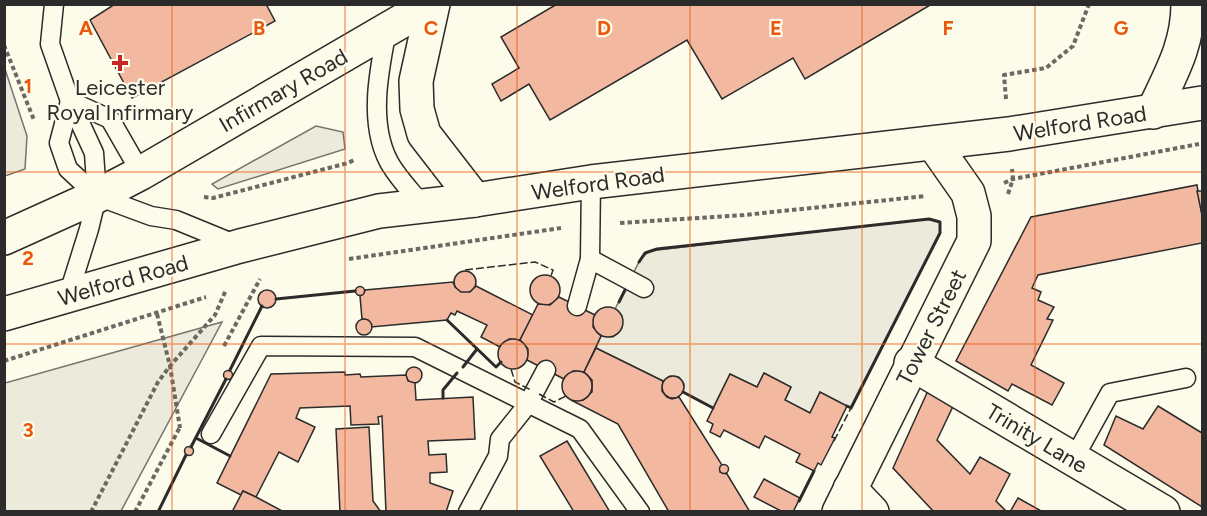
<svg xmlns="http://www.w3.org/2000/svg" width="1207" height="516" font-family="Figtree,sans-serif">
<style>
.green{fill:#ecebdb;stroke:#74746e;stroke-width:1.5}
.parking{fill:#eceadb;stroke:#74746e;stroke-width:1.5}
.building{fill:#f2b8a0;stroke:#2b2b2b;stroke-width:1.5}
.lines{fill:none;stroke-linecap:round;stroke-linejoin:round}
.lane-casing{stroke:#2b2b2b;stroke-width:21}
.street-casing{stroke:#2b2b2b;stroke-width:36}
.primary-casing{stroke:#2b2b2b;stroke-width:36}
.path{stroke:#6a6964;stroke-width:4;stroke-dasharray:4.5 3;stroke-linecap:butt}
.lane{stroke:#fdfbea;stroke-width:18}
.street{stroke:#fdfbea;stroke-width:33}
.primary{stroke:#fdfbea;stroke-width:33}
.fence{stroke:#2b2b2b;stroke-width:1.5;stroke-dasharray:8 3;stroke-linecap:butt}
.wall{stroke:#2b2b2b;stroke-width:3}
.grid{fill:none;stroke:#e8590c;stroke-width:1.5;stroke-opacity:0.55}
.poi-dot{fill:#c62828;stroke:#fdfbea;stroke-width:2}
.labels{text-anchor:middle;stroke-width:4.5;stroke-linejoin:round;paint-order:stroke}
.poi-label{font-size:22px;fill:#2b2b2b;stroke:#fdfbea}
.street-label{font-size:22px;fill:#2b2b2b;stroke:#fdfbea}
.grid-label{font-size:20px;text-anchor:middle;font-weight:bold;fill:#e8590c;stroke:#fdfbea;stroke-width:4.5;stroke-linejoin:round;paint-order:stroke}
</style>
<rect width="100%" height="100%" fill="#fdfbea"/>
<g class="green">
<path d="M316,126l27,6 2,17 -127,40 -6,-5z"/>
<path d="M222,322l-101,189h-116v-128z"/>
</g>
<g class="parking">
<path d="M4,66l23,70 -2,33 -20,7z"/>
<path d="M929,219l11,3v11l-89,175 -31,-16 -10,21 -25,-13 6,-13 -27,-14 -7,14 -27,-13 -17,34 -30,-16 1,-8 -5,-7 -9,-1 -7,5 -67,-33 5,-12 12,1 9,-9v-12l-7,-7 25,-49 9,-9z"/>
</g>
<g class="building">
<path d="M115,4h151l9,17 -143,77 -42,-78z"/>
<path d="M557,4h375l-127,75 -12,-21 -71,41 -35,-59 -137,80 -21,-36 -28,17 -9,-17 27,-16 -18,-31z"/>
<path d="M1197,185l5,30v28l-164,32 -6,13 9,4 -3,8 16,7 -7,12 6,1 -22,45 33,18 -12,22 -40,-21 -4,7 -52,-30 75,-144z"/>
<path d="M1197,191h5v24z"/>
<circle cx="465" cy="282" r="11"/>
<circle cx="545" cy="290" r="15"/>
<path d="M453,282l2,5 6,5h9l6,-6 57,29 -13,25 -11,-1 -9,8 -19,-10 6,-12 -30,-14 -2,4 -4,-2 -4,7 -76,7 -3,-7 -6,-1 -2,-23 4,-3 1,-3z"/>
<circle cx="360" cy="291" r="4.5"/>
<circle cx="267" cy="299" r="9"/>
<path d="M559,297l36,18 -2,12 8,9 -17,36 -11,-1 -9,8 -37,-19 1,-11 -8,-9 18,-36 12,1z"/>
<circle cx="608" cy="322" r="15"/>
<circle cx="364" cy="327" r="8"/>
<circle cx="513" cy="354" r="15"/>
<path d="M596,348l67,33 -1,10 5,6 5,2 7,-2 43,68 -2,7 7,2 23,38h-81l-51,-88 -47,-24h12l9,-8v-12l-8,-8z"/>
<circle cx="414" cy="375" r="8"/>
<circle cx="228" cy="375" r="4.5"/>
<circle cx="577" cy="386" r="15"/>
<path d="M345,372v3l15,-1 1,3 45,-2 2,6 7,2 1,17 57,-3 2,42 -47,2 1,14 17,-1 1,18 -17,1v10l23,8 -7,21h-60l-4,-96 -4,1 1,7 -28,1 -1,-19 -50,2 -4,10 19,9 -17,35 -19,-10 -23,45 -13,-6 -2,4 -24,-12 54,-109z"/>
<path d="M764,373l27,14 -6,13 25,13 10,-21 27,14 -15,31 3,1 -14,27 -3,-2 -4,8 -18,-9 4,-8 -35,-18 -6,12 -35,-18 -4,7 -10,-5 3,-8 -6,-3 23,-47 27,13z"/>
<circle cx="673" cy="387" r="11"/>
<path d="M931,384l26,14 -20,42 33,34 10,-17 30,17 -14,27 11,11h-73l-41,-44z"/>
<path d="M1158,406l44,27v74l-98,-62 12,-29 27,13z"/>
<path d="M369,427l4,74 8,11h-41l-4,-83z"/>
<path d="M567,441l43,71h-36l-34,-56z"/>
<circle cx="189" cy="451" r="4.5"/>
<circle cx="724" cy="469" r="4.5"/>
<path d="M764,479l36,19 -7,14h-10l-29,-15z"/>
<path d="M243,491l13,6 28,15h-52z"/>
<path d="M1018,498l25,14h-33z"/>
</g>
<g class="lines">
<g class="lane-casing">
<g id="lane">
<path d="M54,4l-4,40 20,57 24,52 3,43 -8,33 -21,67"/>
<path d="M387,30c-8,40 -19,93 2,132 8,15 23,30 34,44"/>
<path d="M70,101l-11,42 9,26 29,27 54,20 25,4 61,25"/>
<path d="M70,101l40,18 31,54"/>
<path d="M590,259l54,29"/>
<path d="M577,306l13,-47 1,-77"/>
<path d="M211,434l50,-88 154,1 165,82 60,83"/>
<path d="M1073,460l37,-67 76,-15"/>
<path d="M468,512l30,-56 2,-17 28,-35 18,-34"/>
</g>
</g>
<g class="street-casing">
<g id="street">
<path d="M1153,112c17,-37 35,-66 35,-108"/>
<path d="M911,363l252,149"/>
<path d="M850,489l22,23"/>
<path d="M839,512l135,-271v-25l-6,-23 -35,-50"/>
</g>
</g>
<g class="primary-casing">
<g id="primary">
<path d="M433,4l-17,77 1,28 7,25 51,66"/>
<path d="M4,238l93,-42 44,-23 290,-169"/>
<path d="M4,314l236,-68 139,-35 96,-11 116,-18 418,-48 193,-31"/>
</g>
</g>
<g class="path">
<path d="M4,45l30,75"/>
<path d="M1006,99l-2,-24 42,-7 27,-22 16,-42"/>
<path d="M1004,183l9,-4 186,-35"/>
<path d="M1008,194l5,-15 -1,-10"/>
<path d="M204,197l9,1 135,-35 8,-4"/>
<path d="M620,223l124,-8 182,-19"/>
<path d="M349,259l212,-31"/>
<path d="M157,314l13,52 10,62"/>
<path d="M224,346l36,-67"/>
<path d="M4,361l202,-64"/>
<path d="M91,512l67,-130 12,-16 45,-51 11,-25"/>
<path d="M135,512l45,-85"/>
</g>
<use href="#lane" class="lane"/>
<use href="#street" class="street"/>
<use href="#primary" class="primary"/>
<g class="fence">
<path d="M465,270l70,-8 18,8 -2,6"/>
<path d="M511,369l4,13 16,8"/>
<path d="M539,394l15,8 12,-6"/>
<path d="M834,441l17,-33"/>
</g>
<g class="wall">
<path d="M639,262l6,-9 12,-4 272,-30 11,3v11l-89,175 -4,-2"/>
<path d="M276,299l79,-8"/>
<path d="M619,302l6,-12"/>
<path d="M447,320l49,47 5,-5"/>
<path d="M463,367l14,-18"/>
<path d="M230,370l32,-64"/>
<path d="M683,392l30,16"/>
<path d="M443,398v-8l14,-17"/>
<path d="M196,438l34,18"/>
<path d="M191,447l35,-68"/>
<path d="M799,501l15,-30"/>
<path d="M158,512l28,-57"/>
</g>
</g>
<path class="grid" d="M172,4v508M345,4v508M517,4v508M690,4v508M862,4v508M1035,4v508M4,172h1198M4,344h1198"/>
<path class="poi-dot" d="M117 54h6v6h6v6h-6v6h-6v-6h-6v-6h6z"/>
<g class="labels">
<g class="poi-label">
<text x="120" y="95">Leicester<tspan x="120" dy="25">Royal Infirmary</tspan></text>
</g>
<g class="street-label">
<text transform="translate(283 90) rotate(-30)" y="8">Infirmary Road</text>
<text transform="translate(1080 123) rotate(-9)" y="8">Welford Road</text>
<text transform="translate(598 183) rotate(-8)" y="8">Welford Road</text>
<text transform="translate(123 280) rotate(-16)" y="8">Welford Road</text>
<text transform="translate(931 327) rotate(-63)" y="8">Tower Street</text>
<text transform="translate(1037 438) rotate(31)" y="8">Trinity Lane</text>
</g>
</g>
<g class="grid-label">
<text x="86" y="35">A</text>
<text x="259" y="35">B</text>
<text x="431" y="35">C</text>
<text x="604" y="35">D</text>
<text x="776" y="35">E</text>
<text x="948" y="35">F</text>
<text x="1121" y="35">G</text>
<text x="28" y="93">1</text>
<text x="28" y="265">2</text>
<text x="28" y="437">3</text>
</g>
<rect width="1207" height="516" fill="none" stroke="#2b2b2b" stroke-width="12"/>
</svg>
